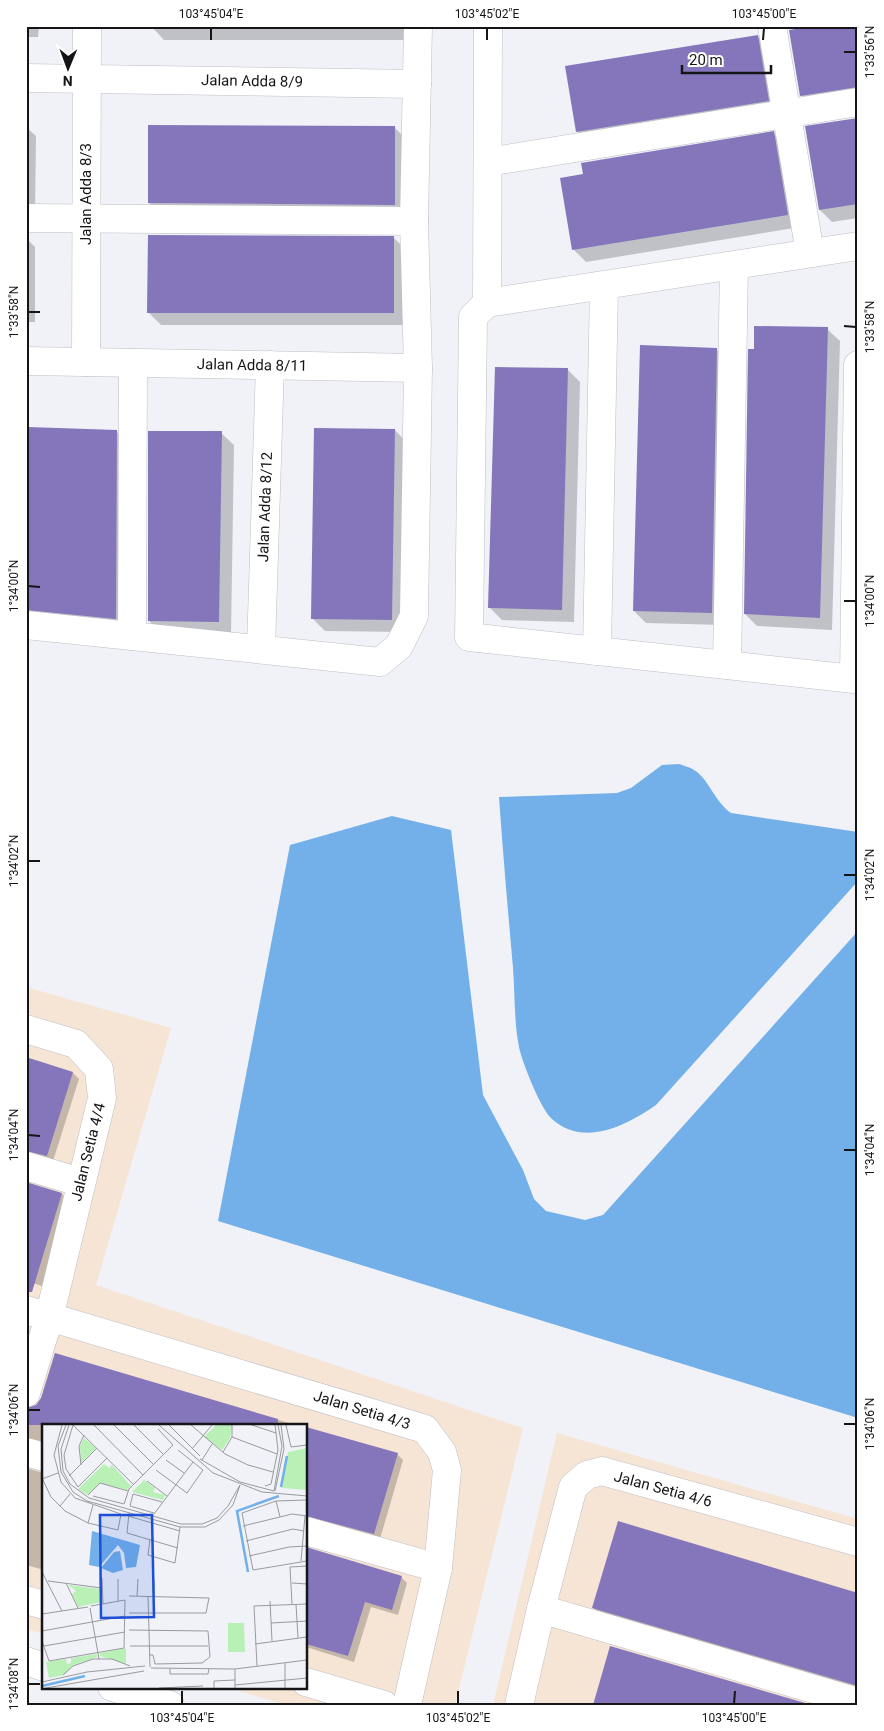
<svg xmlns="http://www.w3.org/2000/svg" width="884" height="1731" font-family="Roboto,sans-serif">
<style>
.commercial{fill:#f6e5d4}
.water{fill:#73b0e9}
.shadow{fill:#0003}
.building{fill:#8576bb}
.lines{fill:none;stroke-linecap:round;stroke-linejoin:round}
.minor-casing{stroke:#bdbfc5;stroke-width:29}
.minor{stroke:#fff;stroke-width:28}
.ticks{fill:none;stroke:#151518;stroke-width:2}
.labels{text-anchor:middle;stroke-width:4;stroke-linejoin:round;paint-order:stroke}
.street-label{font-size:15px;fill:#151518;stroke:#fff}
.inset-river{fill:none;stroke:#73b0e9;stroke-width:2.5}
.inset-road{fill:none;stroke:#989a9e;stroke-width:1}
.view{fill:#1d4ed8;fill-opacity:0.15;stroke:#1d4ed8;stroke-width:2.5}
.inset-edge{fill:none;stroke:#151518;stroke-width:2.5}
.neatline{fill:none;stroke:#151518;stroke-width:2}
.ticks-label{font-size:12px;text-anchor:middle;fill:#151518}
</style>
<rect width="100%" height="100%" fill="#f0f2f8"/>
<g class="commercial">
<path d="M26,987l145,41 -75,257 427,143 -68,277h-169l-60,-18h80v-262h-262v209l-18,-5z"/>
<path d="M557,1433l301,86v186h-365z"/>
</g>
<g class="water">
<path d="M679,764c5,2 11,3 15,6 15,9 20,31 37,43l127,19v49l-202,224c-29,20 -72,43 -104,14 -11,-9 -30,-57 -33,-72 -5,-25 -4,-53 -6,-79 -5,-57 -10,-114 -14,-171l118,-4 14,-5 31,-23z"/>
<path d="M392,816l59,14 32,265 40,75 11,29 12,12 39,9 18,-5 255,-284v487l-640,-197 72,-376z"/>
</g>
<g class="shadow">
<path d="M26,26h13l-1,11h-12z"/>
<path d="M410,26v14h-246l-12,-13z"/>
<path d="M858,26v74l-45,8 -12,-13z"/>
<path d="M757,36l13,12 10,65 -190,31 -13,-13z"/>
<path d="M858,119v99l-26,4 -12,-12z"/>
<path d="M26,127l10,9 -1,80 -9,5z"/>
<path d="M394,127l13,13v77l-246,-2 -12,-12z"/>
<path d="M773,133l13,12 14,82 -214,35 -13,-13 11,-74z"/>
<path d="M26,238l9,9v75h-9z"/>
<path d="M394,238l12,12v75h-245l-13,-13z"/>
<path d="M827,329l13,12 -8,289 -75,-4 -12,-12 10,-264z"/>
<path d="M716,349l13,13 -5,263 -78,-2 -12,-12z"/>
<path d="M568,370l12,12 -6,240 -72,-2 -13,-13z"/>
<path d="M395,430l12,13 -3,189 -79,-1 -13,-13z"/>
<path d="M117,432l12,12 -1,187 -89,-9 -12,-13z"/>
<path d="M221,433l13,12 -3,189 -70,-1 -12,-12z"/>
<path d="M26,1059l47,14 6,6 -26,82 -27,-3z"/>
<path d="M26,1184l36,10 6,6 -26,86 -16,-5z"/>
<path d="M55,1354l241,71h-252v20l-18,-1v-35l11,-3 5,-7z"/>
<path d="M306,1428l91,26 6,6 -23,79 -74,-16z"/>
<path d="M26,1468l18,5v97l-18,-5z"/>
<path d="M306,1549l95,28 6,6 -9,32 -27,-8 -17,55 -48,-15z"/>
<path d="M858,1594v95l-259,-76 -6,-6z"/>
</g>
<g class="building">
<path d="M813,26h45v61l-58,9 -11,-66z"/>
<path d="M758,35l11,66 -193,31 -11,-66z"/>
<path d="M858,118v86l-39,6 -14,-84z"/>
<path d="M148,125l247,1v79l-247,-2z"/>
<path d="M774,131l14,84 -216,35 -12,-72 23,-4 -2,-11z"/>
<path d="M148,235l246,1v77h-247z"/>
<path d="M754,326l74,1 -8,291 -76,-4 4,-265h6z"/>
<path d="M640,345l77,3 -5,265 -79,-2z"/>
<path d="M495,367l73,1 -6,242 -74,-2z"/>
<path d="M28,427l89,3 -1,189 -90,-9z"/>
<path d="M314,428l81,1 -3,191 -81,-1z"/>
<path d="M148,431h74l-3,191 -71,-1z"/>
<path d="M26,1057l47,15 -26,84 -21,-5z"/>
<path d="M26,1182l36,11 -30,99h-6z"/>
<path d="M55,1353l223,66v6h-252v-17l10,-3 5,-7z"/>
<path d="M306,1427l92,26 -24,81 -68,-18z"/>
<path d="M618,1521l240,72v93l-266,-78z"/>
<path d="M306,1547l96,29 -10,34 -27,-8 -17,54 -42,-12z"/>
<path d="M610,1646l202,59h-219z"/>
</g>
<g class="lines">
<g class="minor-casing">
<g id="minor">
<path d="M488,26l-1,277 371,-57"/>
<path d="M772,26l38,227"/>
<path d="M26,78l391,6"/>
<path d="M488,162l370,-60"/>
<path d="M26,218l388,3"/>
<path d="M487,303l-14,14 -4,320 385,42 4,-314"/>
<path d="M26,361l392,7"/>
<path d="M86,362l1,-336"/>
<path d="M26,625l354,37 19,-16 15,-30 4,-248 -4,-147 4,-195"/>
<path d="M132,636l1,-273"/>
<path d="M261,649l9,-284"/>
<path d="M597,651l7,-365"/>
<path d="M727,665l7,-399"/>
<path d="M26,1029l50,15 23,25 3,29 -53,220 -23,75"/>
<path d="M26,1166l54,16"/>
<path d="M26,1310l399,119 17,23 5,18 -9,98 -31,137"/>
<path d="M26,1452l18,5"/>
<path d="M306,1531l132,37"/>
<path d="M26,1600l18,5"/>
<path d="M541,1609l317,93"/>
<path d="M26,1661l18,6"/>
<path d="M306,1682l78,23"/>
<path d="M112,1687l58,18"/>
<path d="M519,1705l22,-96 32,-122 14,-12 15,-4 256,71"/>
</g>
</g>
<use href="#minor" class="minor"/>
</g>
<path class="ticks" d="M211,40v-12M487,40v-12M763,40l1,-12M844,52h12M28,312h12M844,326l12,1M28,586l12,1M844,601h12M28,861h12M844,875h12M28,1135l12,1M844,1150h12M28,1410h12M844,1424h12M28,1684h12M182,1704v-13M458,1704v-13M734,1704l1,-13"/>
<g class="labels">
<g class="street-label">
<text transform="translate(252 81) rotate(1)" y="5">Jalan Adda 8/9</text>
<text transform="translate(86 194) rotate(-90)" y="5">Jalan Adda 8/3</text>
<text transform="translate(252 365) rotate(1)" y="5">Jalan Adda 8/11</text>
<text transform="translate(265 507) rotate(-88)" y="5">Jalan Adda 8/12</text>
<text transform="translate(88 1152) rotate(-76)" y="5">Jalan Setia 4/4</text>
<text transform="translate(362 1410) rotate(17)" y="5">Jalan Setia 4/3</text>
<text transform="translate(663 1489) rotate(15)" y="5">Jalan Setia 4/6</text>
</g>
</g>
<g transform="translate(42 1424)">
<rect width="265" height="265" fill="#f0f2f8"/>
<path d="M174,1h16l-2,13 -8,12 -18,-13zM42,14l12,10 -15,15 -1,-17zM265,24v42l-25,-2 6,-36zM62,40l5,4 3,-3 19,21 -4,4 -27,-7 -13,12 -9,-6zM102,56l11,8 -2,4 12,3 -2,5 -31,-8zM26,161l33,4v13l-23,5 -6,-13 4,-3zM186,199h16l1,29h-17zM84,224v16l-26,-8v-3zM55,230v3l-24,8 -9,10 -15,3 -3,-16 20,-3 1,5 4,-1v-5z" fill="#b9f0b6"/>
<path d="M50,107l48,14 -4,22 -10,1 -2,-15 -6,-8 -19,22 -10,-2zM78,127l3,19 -10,3 -12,-5 13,-16z" fill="#73b0e9"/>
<path class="inset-river" d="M239,63l6,-31M206,148l-11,-61 42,-15M0,262l43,-10"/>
<path class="inset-road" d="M24,1l-8,21 3,26 12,20 14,9 93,26h25l14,-7 14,-15 7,-20M27,1l-8,24 2,22 7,13 19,14 92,26h21l15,-6 11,-12 12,-21M52,1l49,50M72,1l39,39M92,1l29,29M117,1l54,48 49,19 45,4M127,1l31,31M149,1l34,29 23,11 25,7M210,1l24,8M244,1l5,22 16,-2M190,13l45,17M150,25l20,-24M181,28l9,-15v-12M158,35l40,23 34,9M124,36l18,13M160,36l10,-16M39,41l-2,-19 5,-11M114,46l31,23 16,-23 -25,-20M27,52l28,-28M0,54l9,19 14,14 23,12 30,7 3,-16 -46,-16 -14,-16 -7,-27 8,-30M0,55l16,-6M105,57l20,15M223,62l6,-2 7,-34 -3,-25M36,63l-12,-18 -2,-14 9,-30 60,59M36,63l29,-29M232,67l8,-45 -4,-21M233,67l9,-42 -3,-24M46,71l12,-12 28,8M51,72l31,8 5,-15 44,-44 -15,-16M265,76l-31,1 -34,12 11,57 54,-9M234,77l4,16M18,82l10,-12M87,89l-2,20 51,15M112,89l-24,-7 3,-12 29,8M112,90l39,-52M86,92l52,15M46,99l5,-18M201,102l49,-12 15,2M108,115l-2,16 27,8 5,-36M204,117l47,-12 11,2M207,132l40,-9 18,-1M259,137l4,-45M0,148l20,39M60,154l1,26M112,156v16M6,157l54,7M24,159l12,25M250,159l15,1M87,172l80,2 -3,15h-77M95,172l1,-17M106,172l2,71M76,177v-22M228,177l2,40M250,180l-2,-37 17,-1M254,180l2,34M48,184l9,51M0,190l46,-7M229,199l36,-2M87,206l79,1 2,26 -8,6 -47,1 -2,-9h-4M0,207l83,-15M0,217l7,20 75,-13 1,-48 -34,6M213,220l52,-7M2,222l81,-14M88,222h78M243,239v25M215,242l-3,-60 53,-2M109,244l84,1 72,-9M128,245v5h38l1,-5M21,251l10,-9 20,-7h19l18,7M0,258l45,-10 58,-6M193,261l72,-7M4,264l98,-17M117,264l44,-2M172,264v-7l21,-1M193,264v-19"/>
<path class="view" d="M58,91h52l2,102 -53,1z"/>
<rect width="265" height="265" class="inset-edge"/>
</g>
<rect width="884" height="1731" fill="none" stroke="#ffffff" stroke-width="55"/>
<g transform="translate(68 68) rotate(181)" stroke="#ffffff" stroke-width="4" paint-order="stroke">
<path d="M0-4L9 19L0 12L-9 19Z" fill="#151518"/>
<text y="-8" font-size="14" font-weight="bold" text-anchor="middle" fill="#151518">N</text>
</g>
<path d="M682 65v8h89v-8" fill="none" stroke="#151518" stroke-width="2.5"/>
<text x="689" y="65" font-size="15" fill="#151518" stroke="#ffffff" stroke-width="4" paint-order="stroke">20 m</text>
<rect x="28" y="28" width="828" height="1676" class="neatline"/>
<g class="ticks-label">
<text x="211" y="18">103°45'04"E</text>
<text x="487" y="18">103°45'02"E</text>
<text x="764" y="18">103°45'00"E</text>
<text transform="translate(870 52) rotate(-90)" y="4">1°33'56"N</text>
<text transform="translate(14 312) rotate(-90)" y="4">1°33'58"N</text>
<text transform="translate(870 327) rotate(-90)" y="4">1°33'58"N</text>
<text transform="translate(14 586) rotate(-90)" y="4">1°34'00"N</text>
<text transform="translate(870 601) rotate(-90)" y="4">1°34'00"N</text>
<text transform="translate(14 861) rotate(-90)" y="4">1°34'02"N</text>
<text transform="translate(870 875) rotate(-90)" y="4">1°34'02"N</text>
<text transform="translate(14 1135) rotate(-90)" y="4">1°34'04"N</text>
<text transform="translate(870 1150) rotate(-90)" y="4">1°34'04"N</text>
<text transform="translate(14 1410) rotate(-90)" y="4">1°34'06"N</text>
<text transform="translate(870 1424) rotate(-90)" y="4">1°34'06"N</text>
<text transform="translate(14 1684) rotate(-90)" y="4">1°34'08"N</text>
<text x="182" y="1722">103°45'04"E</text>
<text x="458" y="1722">103°45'02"E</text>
<text x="734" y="1722">103°45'00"E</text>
</g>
</svg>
